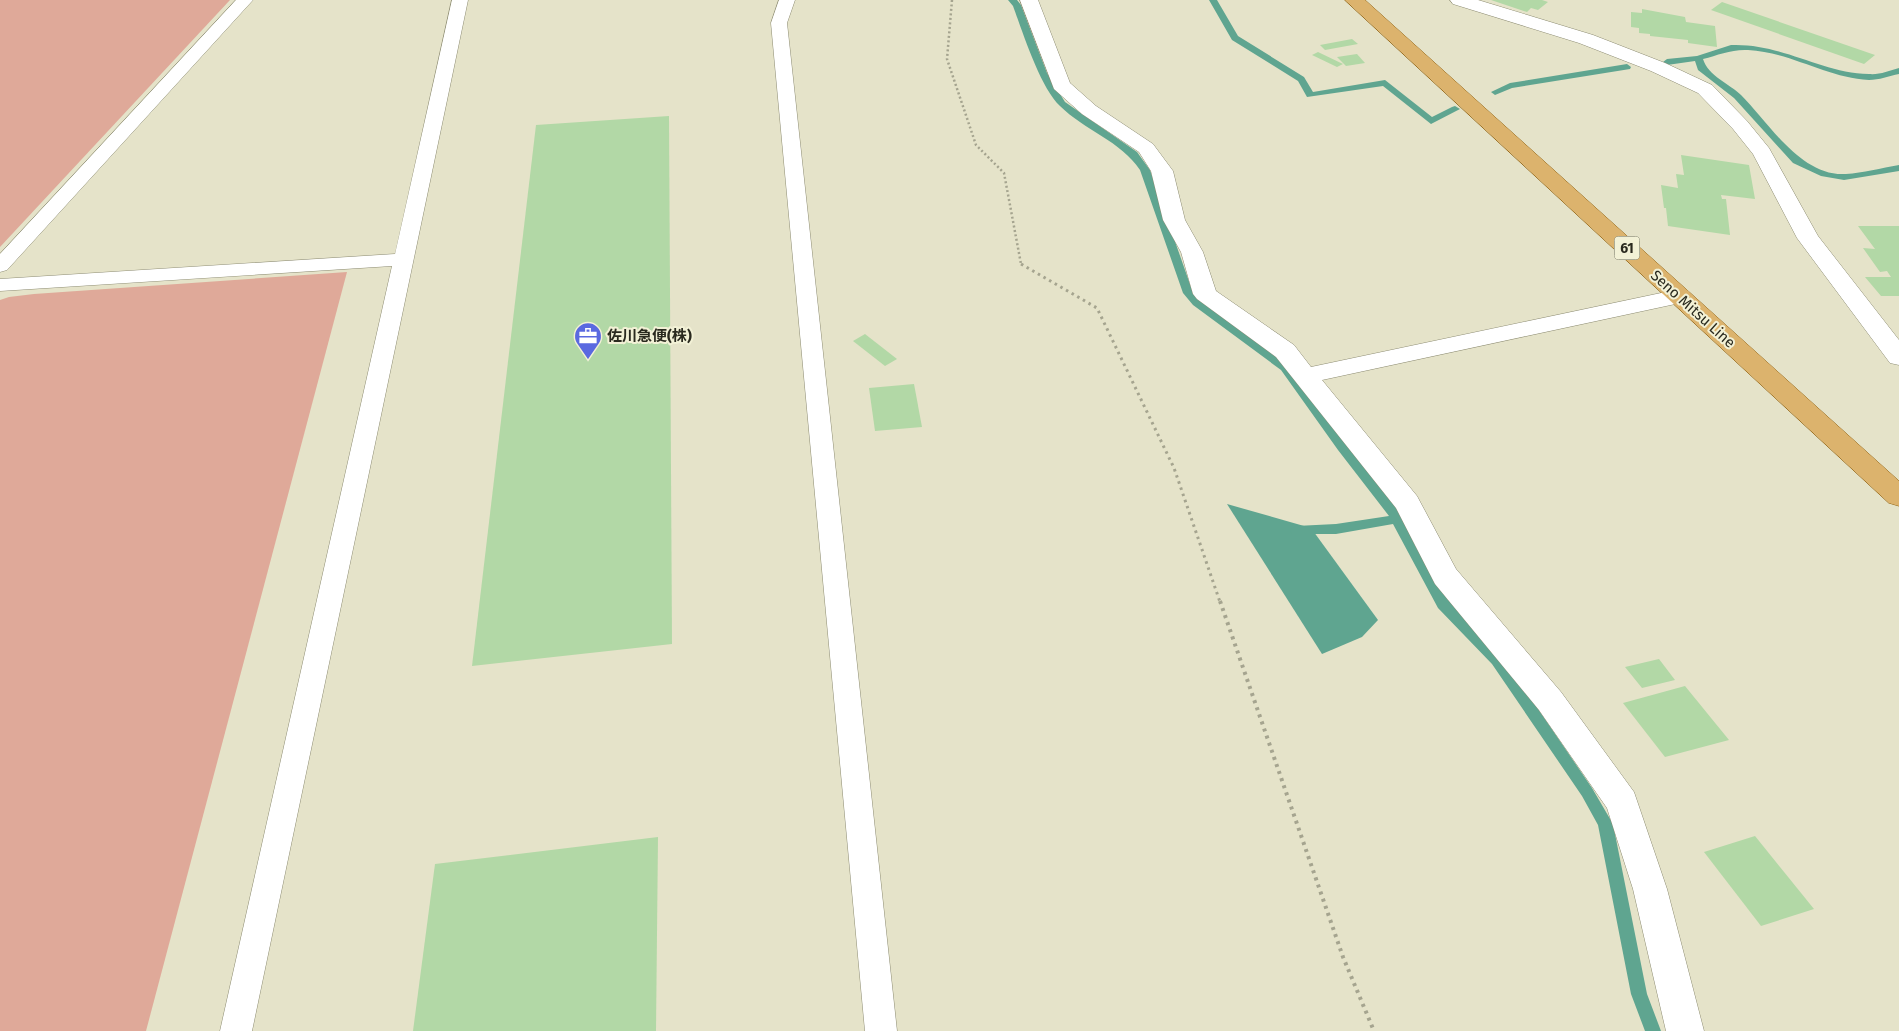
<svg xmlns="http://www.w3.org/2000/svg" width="1899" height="1031" font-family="'Fira Sans','Noto Sans JP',sans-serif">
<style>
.green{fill:#dfa999}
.water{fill:#5fa590}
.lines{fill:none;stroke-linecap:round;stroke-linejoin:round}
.stream{fill:#5fa590;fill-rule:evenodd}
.building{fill:#b2d8a6}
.lane-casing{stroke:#8d8c73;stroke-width:1}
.street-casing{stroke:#8d8c73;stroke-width:1}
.primary-casing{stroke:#8f6212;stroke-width:1}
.path-far2{stroke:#a5a48f;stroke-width:2.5;stroke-dasharray:2 2.5;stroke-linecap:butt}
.path-far1{stroke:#a5a48f;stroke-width:3;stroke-dasharray:2.5 4;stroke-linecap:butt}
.path{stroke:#a5a48f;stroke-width:4;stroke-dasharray:3 4.5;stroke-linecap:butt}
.lane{fill:#fff;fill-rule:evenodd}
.street{fill:#fff;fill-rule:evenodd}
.primary{fill:#dcb36d;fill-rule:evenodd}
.labels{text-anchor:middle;stroke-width:4;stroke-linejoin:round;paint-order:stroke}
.shield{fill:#f2f1d6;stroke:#666656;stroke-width:1}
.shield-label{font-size:14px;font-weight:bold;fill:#2a2a1f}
.street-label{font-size:15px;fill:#2a2a1f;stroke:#f2f1d6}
.poi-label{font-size:15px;font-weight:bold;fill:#2a2a1f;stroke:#f2f1d6;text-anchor:start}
</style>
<rect width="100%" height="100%" fill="#e5e3c9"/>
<g class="green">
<path d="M0,0h230l-230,247z"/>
<path d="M347,272l-201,759h-146v-731l9,-3 25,-3z"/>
</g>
<path class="water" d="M1227,504l84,24 67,92 -16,17 -40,17z"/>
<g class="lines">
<g class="stream">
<path d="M1008,0h9l4,5 26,68 18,29 72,50 13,18 42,120 9,11 88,63 57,80 50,63 52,93 54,56 90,132 21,36 34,170 14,37h-16l-14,-37 -33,-169 -16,-29 -90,-132 -54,-56 -45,-84 -57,10h-44l-2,-3 2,-3 4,-2 40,-2 53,-8 -51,-66 -57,-80 -88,-65 -10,-12 -43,-123c-19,-29 -56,-40 -80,-64 -20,-19 -37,-73 -47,-100z"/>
<path d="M1209,0h8l21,36 66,41 9,15 72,-12 47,37 20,-10 3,-1 5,3 -29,15 -48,-38 -76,11 -9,-16 -66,-41z"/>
<path d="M1731,45c51,-2 90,28 138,29 10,1 20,-3 30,-6v6c-10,2 -20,6 -30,6 -42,-2 -79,-28 -121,-30 -16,-1 -30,5 -45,9 5,17 27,25 38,36 28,28 60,82 105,79 17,-1 35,-6 53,-9v6l-55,9 -23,-4 -28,-13 -59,-65 -36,-28 -3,-9 -28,4 -4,-3 4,-3 30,-3z"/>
<path d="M1627,64l4,3 -1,2 -118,19 -17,7 -4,-3 19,-9z"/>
</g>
</g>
<g class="building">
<path d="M1491,0h51l6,2 -10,8 -7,-2 -4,4z"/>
<path d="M1722,2l153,53 -11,9 -153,-54z"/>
<path d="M1642,9l43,8 1,5 29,4 2,21 -29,-4v-3l-38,-4v-2l-11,-1v-5l-8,-1v-15l11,1z"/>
<path d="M1352,39l6,5 -33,6 -5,-5z"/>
<path d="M1318,52l25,12 -6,3 -25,-12z"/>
<path d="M1357,54l8,9 -19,3 -9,-9z"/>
<path d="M669,116l3,528 -200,22 64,-541z"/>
<path d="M1681,155l68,10 6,34 -34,-4 1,4h4l4,36 -62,-9 -2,-18h-2l-3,-23 17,3 -2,-14 8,1z"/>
<path d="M1858,226h41v70h-18l-16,-19h26l-4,-6 -7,1 -17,-24 12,1z"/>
<path d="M865,334l32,25 -12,7 -32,-25z"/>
<path d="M914,384l8,43 -47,4 -6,-43z"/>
<path d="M1659,659l16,21 -33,8 -17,-21z"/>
<path d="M1685,686l44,54 -64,17 -42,-54z"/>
<path d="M1755,836l59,73 -53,17 -57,-74z"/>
<path d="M658,837l-2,194h-243l22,-167z"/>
</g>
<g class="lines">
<g class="lane-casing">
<g id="lane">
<path d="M236,0h17l-246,270 -7,2v-18z"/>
<path d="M452,0h16l-216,1031h-32l172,-765 -392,25v-12l395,-25z"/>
<path d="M779,0h16l-8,23 110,1008h-32l-94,-1008z"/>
</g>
</g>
<g class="street-casing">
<g id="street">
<path d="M1020,0h18l32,83 26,23 57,38 20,27 12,49 18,32 13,39 78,54 17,22 369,-78 8,2 4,5 -4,5 -8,2 -358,77 95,116 39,73 105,123 73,100 33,97 37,142h-38l-33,-142 -26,-81 -68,-98 -104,-126 -39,-76 -120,-151 -79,-58 -4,-5 -12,-42 -18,-32 -12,-49 -12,-19 -57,-38 -28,-25z"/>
<path d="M1450,0h28l115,35 72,28 47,22 35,36 22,27 49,88 81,104v25l-9,-2 -93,-125 -44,-84 -20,-25 -35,-36 -47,-22 -72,-28 -126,-39z"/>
</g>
</g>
<g class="primary-casing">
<path id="primary" d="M1345,0h20l534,481v25l-10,-3z"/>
</g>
<path class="path-far2" d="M952,0l-5,59 29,86 28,28 17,91 2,1"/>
<path class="path-far1" d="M1021,264l76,44 77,160 46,134"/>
<path class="path" d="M1220,601l123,356 31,74"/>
<use href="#lane" class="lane"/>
<use href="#street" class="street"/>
<use href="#primary" class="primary"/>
</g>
<defs>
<g id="office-pin" transform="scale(1.4375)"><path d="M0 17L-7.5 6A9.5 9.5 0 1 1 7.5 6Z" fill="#5a69e0" stroke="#f2f1d6"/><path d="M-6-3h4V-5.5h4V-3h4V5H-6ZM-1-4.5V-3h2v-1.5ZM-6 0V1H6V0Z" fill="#fff"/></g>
</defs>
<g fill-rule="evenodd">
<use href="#office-pin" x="588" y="336"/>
</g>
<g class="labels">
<rect class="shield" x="1614.5" y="236.5" width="25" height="23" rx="4"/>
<g class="shield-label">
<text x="1627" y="253">61</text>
</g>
<g class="street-label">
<text transform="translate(1693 309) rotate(42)" y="5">Seno Mitsu Line</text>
</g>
<g class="poi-label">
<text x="607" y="341">佐川急便(株)</text>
</g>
</g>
</svg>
